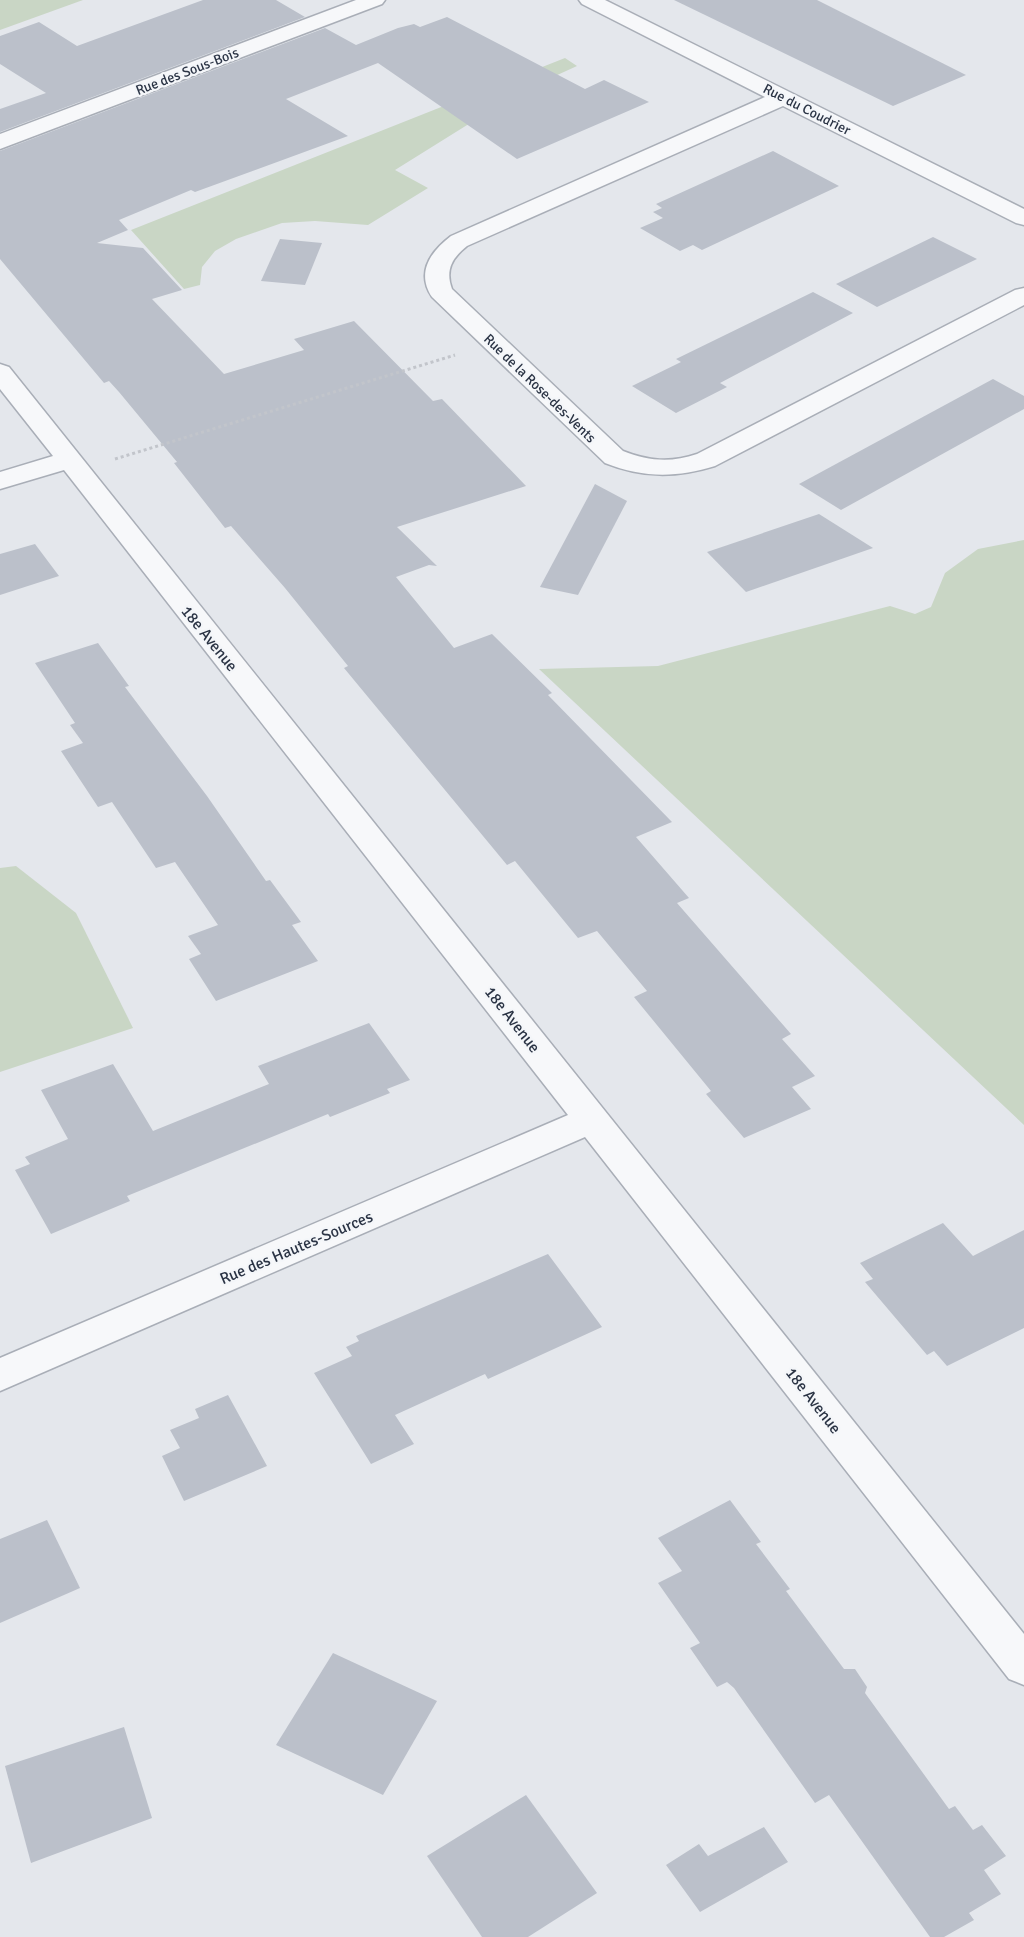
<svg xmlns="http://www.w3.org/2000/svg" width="1024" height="1937" font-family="Signika,sans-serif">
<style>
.green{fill:#c9d6c5}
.building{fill:#bbc0ca}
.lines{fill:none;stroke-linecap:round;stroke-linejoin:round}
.minor-casing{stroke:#a9aeb7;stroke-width:3}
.path{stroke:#c2c5cb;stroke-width:3;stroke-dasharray:3 3;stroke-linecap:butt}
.minor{fill:#f7f8fa;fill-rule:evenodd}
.labels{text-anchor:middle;stroke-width:4.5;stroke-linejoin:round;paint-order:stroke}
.far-street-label{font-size:14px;fill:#2b3445;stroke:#f4f6f9}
.street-label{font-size:16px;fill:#2b3445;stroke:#f4f6f9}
</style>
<rect width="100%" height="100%" fill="#e4e7ec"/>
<g class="green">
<path d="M0,0h83l-83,30z"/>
<path d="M565,58l12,8 -57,26 -125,78 33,18 -60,37 -53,-4 -33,2 -46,16 -21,12 -13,16 -2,18 -16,4 -53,-59z"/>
<path d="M1024,540v585l-485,-456 119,-3 232,-60 25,8 16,-7 14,-34 33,-24z"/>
<path d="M16,866l60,47 57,115 -133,44v-204z"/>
</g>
<g class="building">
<path d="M203,0h73l29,17 -305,115v-23l46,-16 -46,-29v-28l39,-14 38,24z"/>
<path d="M674,0h143l149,75 -73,31z"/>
<path d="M447,17l138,72 19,-9 45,22 -132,57 -139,-96 -92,36 62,37 -153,56 -4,-2 -72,30 9,10 -31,13 46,5 39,42 -30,9 72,75 80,-24 -10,-11 60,-18 79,80 9,-2 84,87 -129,41 40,39 -8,-1 -33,12 58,71 38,-14 60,59 -4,2 124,127 -36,15 53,61 -12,5 114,131 -9,5 33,37 -23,11 19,22 -67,29 -38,-44 5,-3 -77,-94 13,-6 -50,-60 -19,7 -63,-77 -8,4 -163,-197 4,-2 -63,-78 -54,-62 -6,2 -51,-65 3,-1 -58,-70 -10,-11 -5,2 -104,-124v-108l325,-123 31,17 42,-17 16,-4 6,3z"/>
<path d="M773,151l66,35 -137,64 -9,-5 -13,6 -40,-23 23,-10 -10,-6 9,-4 -6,-4z"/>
<path d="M933,237l44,22 -100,48 -41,-23z"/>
<path d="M280,239l42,4 -17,42 -44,-4z"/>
<path d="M813,292l40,21 -133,70 7,4 -51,26 -44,-27 49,-24 -5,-3z"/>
<path d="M993,379l31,17v13l-183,101 -42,-26z"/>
<path d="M595,484l32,17 -49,94 -38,-8z"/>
<path d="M819,514l54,34 -127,44 -39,-40z"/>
<path d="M35,544l24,32 -59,19v-41z"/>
<path d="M98,643l31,43 -4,1 82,109 59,85 4,-1 31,42 -9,3 26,36 -102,40 -27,-42 12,-5 -13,-18 30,-11 -43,-63 -19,6 -44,-66 -14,5 -37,-56 22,-8 -13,-18 5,-2 -40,-60z"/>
<path d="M369,1023l41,57 -23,9 3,4 -60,24 -2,-3 -201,82 3,5 -79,33 -36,-64 15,-6 -5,-7 43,-18 -27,-49 72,-26 40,67 116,-47 -11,-18z"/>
<path d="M943,1223l30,33 51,-26v98l-77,38 -13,-15 -7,4 -62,-73 8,-3 -13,-16z"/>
<path d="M548,1254l54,73 -114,52 -3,-5 -90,41 19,29 -43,20 -57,-91 38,-17 -6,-9 13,-6 -3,-5z"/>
<path d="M228,1395l39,71 -83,35 -22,-45 18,-8 -10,-18 29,-12 -4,-9z"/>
<path d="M730,1500l31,42 -5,2 34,45 -4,2 58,78h11l12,18 -2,6 84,116 6,-3 18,24 9,-5 24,31 -22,14 17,24 -32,19 5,7 -30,17h-14l-101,-142 -14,8 -81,-115 -7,-6 -10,5 -27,-39 10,-5 -42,-60 24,-12 -24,-33z"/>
<path d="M47,1520l33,68 -80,35v-84z"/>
<path d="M333,1653l104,48 -54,94 -107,-50z"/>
<path d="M124,1727l28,91 -121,45 -26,-97z"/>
<path d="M526,1795l71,98 -69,44h-46l-55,-81z"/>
<path d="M764,1827l24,35 -88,50 -34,-47 33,-21 9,12z"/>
</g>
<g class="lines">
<g class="minor-casing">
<g id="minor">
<path d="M356,0h29l-3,4 -382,145v-15z"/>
<path d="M579,0h26l419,209v16l-8,-2 -233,-117 -316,140c-15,12 -22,24 -15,43l171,162c25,10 48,12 74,3l318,-164 9,-2v17l-309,161c-39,12 -72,12 -110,-3l-173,-166c-16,-24 -2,-45 19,-61l314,-139 -183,-93z"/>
<path d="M0,364l9,3 1015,1267v51l-15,-6 -424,-542 -585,254v-33l568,-243 -504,-645 -64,19v-17l53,-16 -53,-67z"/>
</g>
</g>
<path class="path" d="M115,459l340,-104"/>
<use href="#minor" class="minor"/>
</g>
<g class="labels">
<g class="far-street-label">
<text transform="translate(187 71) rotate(-21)" y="5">Rue des Sous-Bois</text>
<text transform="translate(807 109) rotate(27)" y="5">Rue du Coudrier</text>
<text transform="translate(540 388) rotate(44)" y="5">Rue de la Rose-des-Vents</text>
</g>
<g class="street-label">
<text transform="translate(210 638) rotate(51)" y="6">18e Avenue</text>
<text transform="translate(513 1019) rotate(52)" y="6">18e Avenue</text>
<text transform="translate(296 1247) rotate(-23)" y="6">Rue des Hautes-Sources</text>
<text transform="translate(814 1400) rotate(52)" y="6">18e Avenue</text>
</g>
</g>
</svg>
